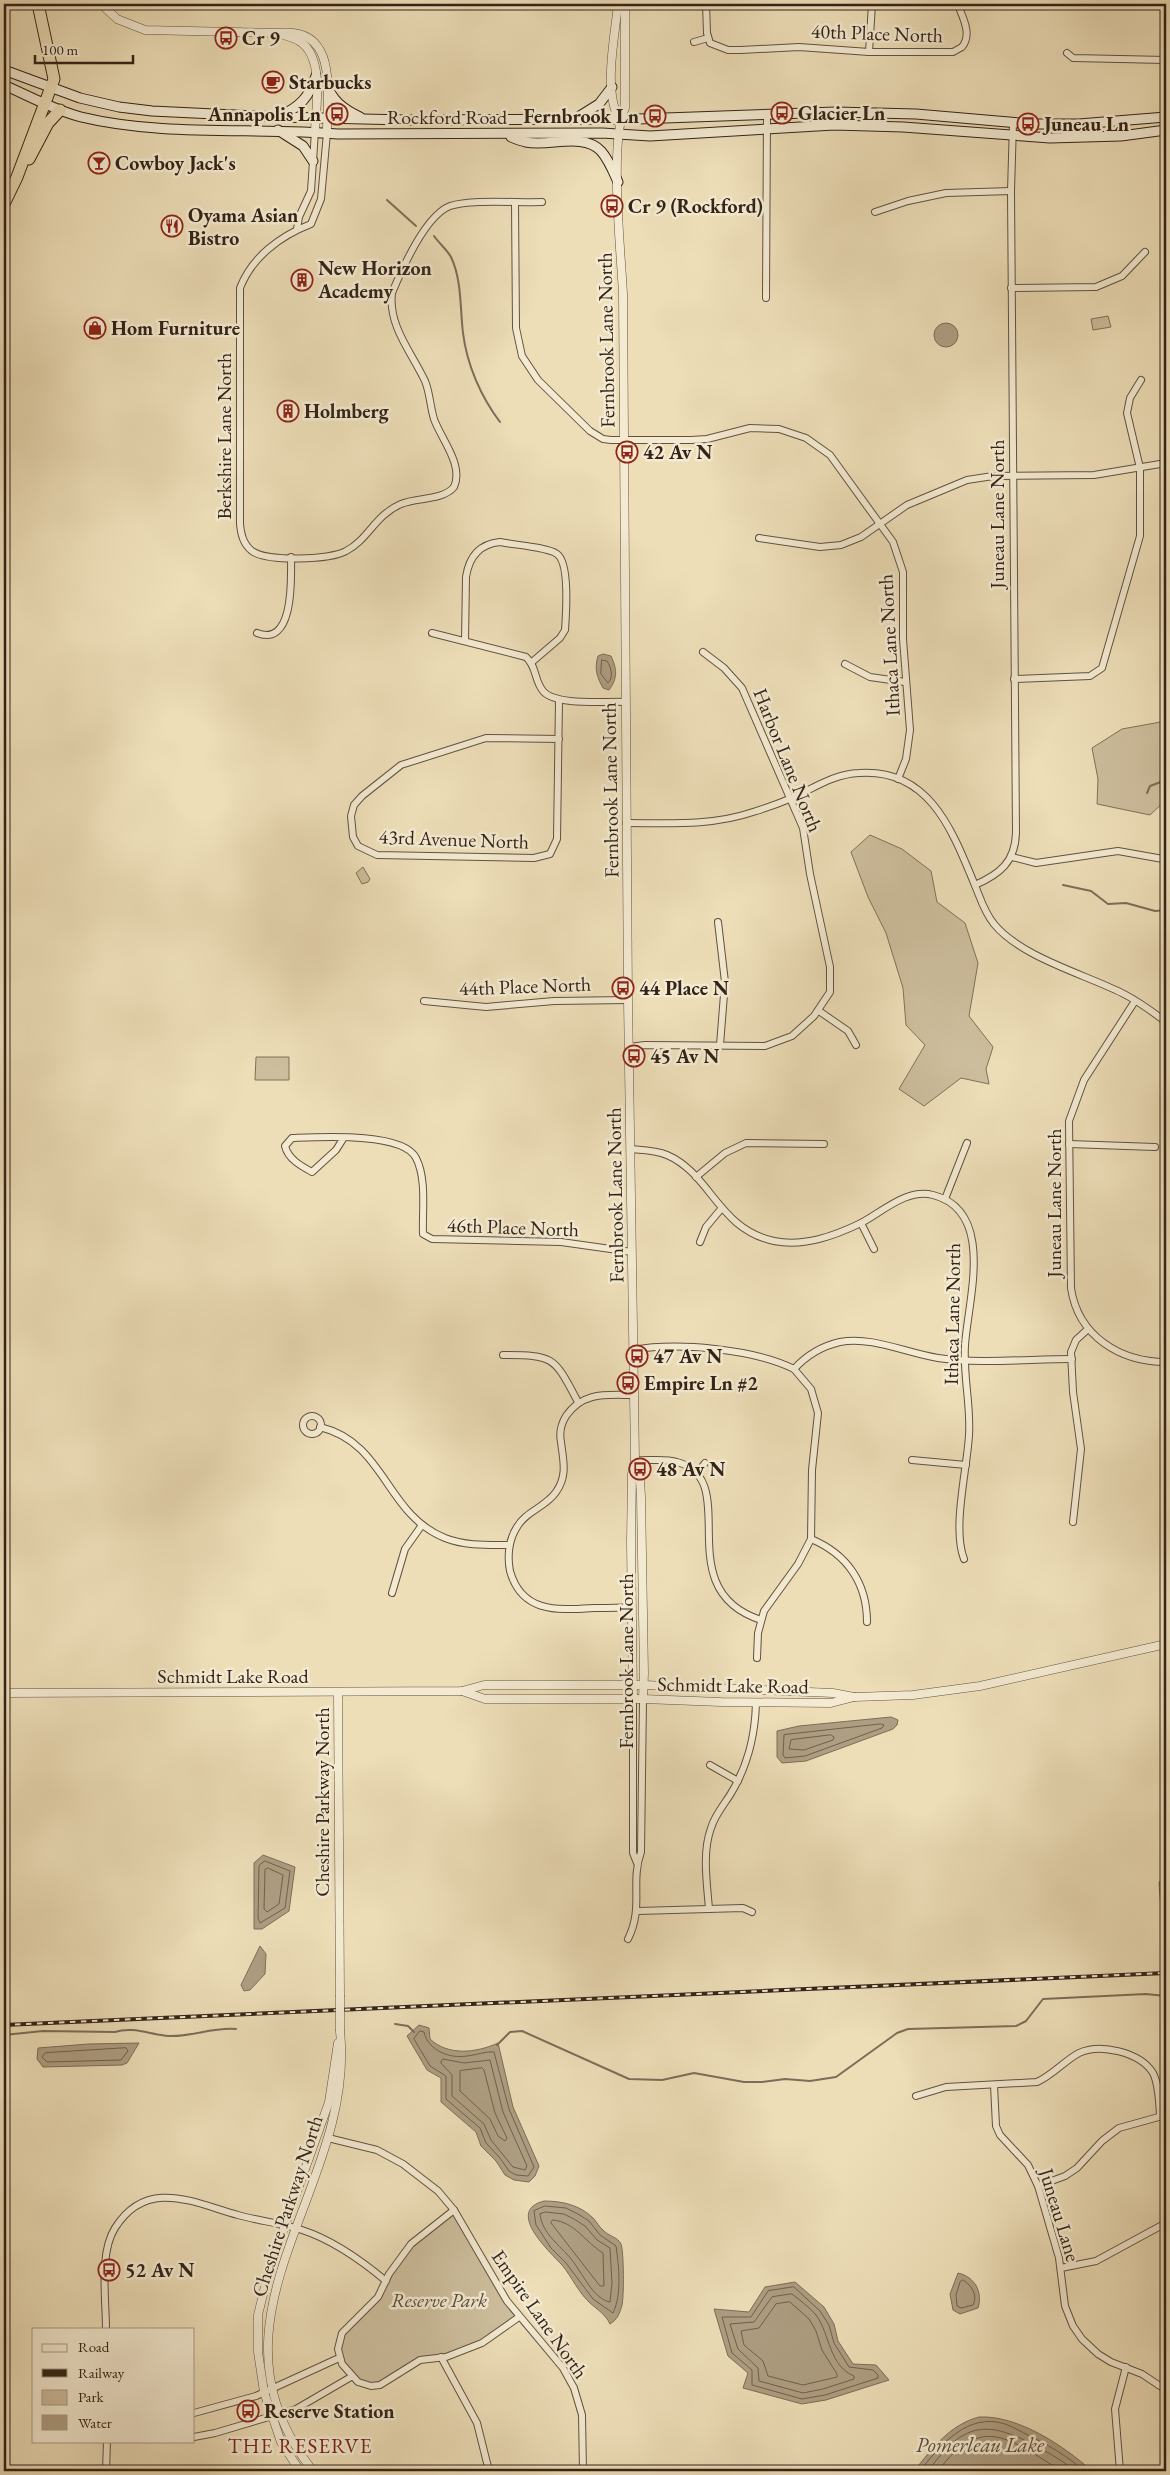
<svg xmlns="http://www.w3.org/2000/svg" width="1170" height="2475" font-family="'EB Garamond',serif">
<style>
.green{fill:#cdbe9d;stroke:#80705a}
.water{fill:#ae9e82;stroke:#7d6d58}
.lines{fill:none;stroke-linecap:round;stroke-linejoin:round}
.shore{stroke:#70604d;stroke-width:1}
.stream{stroke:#7d6d58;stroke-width:2}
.minor-casing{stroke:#625240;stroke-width:8}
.tertiary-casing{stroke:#625240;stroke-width:9}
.secondary-casing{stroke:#332318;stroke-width:11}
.motorway-casing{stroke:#332318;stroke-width:13}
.minor{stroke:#f3ead1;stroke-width:6}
.tertiary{stroke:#f3ead1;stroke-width:8}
.secondary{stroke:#f3ead1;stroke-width:9}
.motorway{stroke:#eddeb8;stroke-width:11}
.rail-casing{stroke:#332318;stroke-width:4}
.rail{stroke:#f3ead1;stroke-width:2;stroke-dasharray:5.5;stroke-linecap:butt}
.tertiary-bridge-casing{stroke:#625240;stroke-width:9;stroke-linecap:butt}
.tertiary-bridge{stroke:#f3ead1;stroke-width:8}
.labels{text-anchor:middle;stroke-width:5;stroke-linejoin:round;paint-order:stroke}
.street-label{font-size:20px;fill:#332318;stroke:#f3ead1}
.poi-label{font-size:20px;font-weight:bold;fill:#332318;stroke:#f3ead1;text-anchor:start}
.park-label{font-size:20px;font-style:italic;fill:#5a4a39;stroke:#f3ead1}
.water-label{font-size:21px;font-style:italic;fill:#5e4e3d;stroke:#f3ead1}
.neighbourhood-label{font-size:21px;letter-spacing:1px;fill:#7a1f14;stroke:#f3ead1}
</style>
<rect width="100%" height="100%" fill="#eddeb8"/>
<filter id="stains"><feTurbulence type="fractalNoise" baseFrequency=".004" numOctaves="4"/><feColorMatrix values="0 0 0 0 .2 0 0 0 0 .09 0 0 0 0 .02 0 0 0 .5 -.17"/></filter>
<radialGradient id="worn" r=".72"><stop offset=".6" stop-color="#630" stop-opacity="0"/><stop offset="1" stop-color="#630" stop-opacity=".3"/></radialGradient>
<g class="green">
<path d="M1108,316l3,11 -18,3 -2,-11z"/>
<path d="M1166,721v79l-16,15 -53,-11 1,-25 -6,-31 30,-19z"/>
<path d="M870,835l32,14 29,22 6,31 28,21 13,40 -9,53 24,31 -7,22 3,15 -28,-6 -37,28 -25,-17 26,-44 -19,-20 -3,-37 -17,-55 -18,-36 -17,-45z"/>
<path d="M363,867l7,12 -2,3 -6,2 -6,-11z"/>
<path d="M256,1057h33v23h-34z"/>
<path d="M454,2210l65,107 -54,34 -38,8 -39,22 -26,3 -23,-26 3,-25 33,-32 24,-43z"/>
</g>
<g class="water">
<circle cx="946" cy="335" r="12"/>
<path d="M603,654l8,2c6,13 7,22 -2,34l-6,-2c-6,-11 -9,-19 -5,-32z"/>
<path d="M891,1717l7,3 -1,5 -4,4 -87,32 -24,2 -5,-6v-26l22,-5z"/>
<path d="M263,1855l32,12 -6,44 -27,18h-8v-66z"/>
<path d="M1166,1877v54l-4,-6 -3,-43z"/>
<path d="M260,1946l6,8 -1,20 -15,16 -6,1 -3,-6z"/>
<path d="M419,2025l10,3 1,11c18,17 46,14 68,4l15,64 26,59 -4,10 -6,6 -15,-2 -9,-5 -9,-14 -15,-15 -5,-14 -35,-30v-24l-14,-8 -20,-34z"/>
<path d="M139,2043l-12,20 -5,2 -79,2 -6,-8 1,-11 50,-4z"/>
<path d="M544,2201c18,0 36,4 49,17 4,4 6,9 10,12 5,6 15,7 18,14 3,8 3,53 1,61 -2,8 -5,15 -12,19 -4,-9 -12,-14 -20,-21 -12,-11 -18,-26 -28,-38 -13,-14 -57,-54 -18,-64z"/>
<path d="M958,2273c17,4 25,19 20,35l-18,6 -7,-4 -3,-16z"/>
<path d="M795,2282l29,25 10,17 4,17 15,23 23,1 13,15 -63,20 -24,4 -59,-16 5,-15 -20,-17 -14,-47 35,3 16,-25z"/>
<path d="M979,2417c39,-2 85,29 113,54h-178c18,-22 35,-46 65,-54z"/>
</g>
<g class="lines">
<g class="shore">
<path d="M602,660l5,1c4,6 7,16 1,22l-7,-9z"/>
<path d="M881,1724l3,1 -2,3 -77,28 -20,2 -2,-3 1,-20z"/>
<path d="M831,1735l3,2 -1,3 -29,10 -15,-1 2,-9z"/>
<path d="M265,1861l25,10 -5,37 -25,15 -2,-5 1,-52z"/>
<path d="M268,1868l15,7 -4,29 -12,8 -3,-3 1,-39z"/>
<path d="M420,2031l4,1c4,18 25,27 43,24 9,-1 20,-5 27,-4l15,57 25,58 -6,9 -12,-1 -7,-4 -9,-13 -14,-15 -6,-15 -34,-29v-23l-16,-10 -16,-27z"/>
<path d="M126,2048l2,3 -7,9 -74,2 -5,-5 3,-4z"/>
<path d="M443,2059l21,4 26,-3 13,52 24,54 -2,4 -12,-3 -22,-27 -7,-16 -32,-28v-21l-11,-12z"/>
<path d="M482,2068l2,2 11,43 12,25 -2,3 -7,-5 -8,-17 -30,-28v-20z"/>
<path d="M545,2206l21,2 12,6 11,7 11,14 16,11c3,21 6,48 -3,67l-20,-14 -27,-36 -15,-15 -15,-23 -2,-14z"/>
<path d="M546,2212l18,2 10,5 11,7 12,14 13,8 2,35 -2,19c-17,-3 -28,-30 -39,-43 -11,-14 -29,-25 -31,-45z"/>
<path d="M553,2220c22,2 32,22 50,33l1,33h-4l-49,-63z"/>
<path d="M963,2280c9,6 15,15 10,25l-12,3 -4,-2 -1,-11 4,-13z"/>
<path d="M794,2287l26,24 9,14 5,18 15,24 24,3 5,5v3l-53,17 -23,4 -50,-14v-15l-20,-17 -10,-36h29l17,-26z"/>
<path d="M792,2294c8,6 17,13 24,21 14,19 13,51 38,61v3l-31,10 -20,4 -44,-12 -1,-13 -20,-19 -8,-25 24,-2 18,-25z"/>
<path d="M790,2302l19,17 7,12 6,19 15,24v3l-34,8 -35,-9 -5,-15 -19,-16 -3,-14 18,-3 17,-24z"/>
<path d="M920,2471c20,-26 48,-59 85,-47 9,3 16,8 25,12 18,9 39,21 54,35"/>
<path d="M928,2471c30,-40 50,-54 98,-30 16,8 35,18 49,30"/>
<path d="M938,2471c45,-60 73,-30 124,0"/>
</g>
<g class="stream">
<path d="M387,200l29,26"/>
<path d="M434,236c5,7 13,14 17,21 11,23 9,52 12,76 4,32 18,64 37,89"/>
<path d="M1147,793l3,-7 16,-6"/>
<path d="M1063,885l28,6 17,13 18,-1 29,8 11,-1"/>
<path d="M395,2024l13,2 6,6"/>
<path d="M4,2035l39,-4 72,1c18,-6 36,3 54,4 23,1 43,-9 67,-7"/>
<path d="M497,2045l13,-13 12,-1 107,48 33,1 32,-7 50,9h18l23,-3 25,2 26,-4 61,-44 11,-4 108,-3 10,-5 17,-22 103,-5 20,2"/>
</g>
<g class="minor-casing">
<g id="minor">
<path d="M706,4l1,29 3,10 18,7h13l58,-3 70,5h84l9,-5c9,-11 3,-25 -2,-37"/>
<path d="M694,42l14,-4"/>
<path d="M869,52l3,-48"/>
<path d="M1067,53l6,5 93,2"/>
<path d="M327,133l-6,66 -10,25c-31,12 -59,33 -71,64v236c1,10 3,20 12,27 15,11 78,9 94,0 22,-11 29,-36 55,-47 16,-7 41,-3 53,-17 10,-22 -13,-48 -20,-68 -4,-13 -4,-26 -9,-38 -13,-28 -37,-55 -33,-88 10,-24 34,-78 58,-87 22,-7 68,-3 92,-4"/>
<path d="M515,203l1,125 6,28 16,24 52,51 13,8 8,1h80l16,-1 43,-11 29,1 27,9 24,17 63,87 10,30v67l7,91 -4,29 -8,20"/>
<path d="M875,212l33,-11 38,-8 65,-2"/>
<path d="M297,229l2,-12 12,-26 4,-60"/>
<path d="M1011,288l85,-1 26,-11 23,-24"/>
<path d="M766,298l1,-183"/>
<path d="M759,538l61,9 21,-2 20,-8 46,-32 60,-25 26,-4 101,-1 72,-12"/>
<path d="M257,633c38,15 34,-57 34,-76"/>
<path d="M432,633l94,24c11,10 8,23 17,34 12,15 63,10 82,11"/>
<path d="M465,641l1,-64c3,-20 13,-33 34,-35 14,3 47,5 57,12 13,9 9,61 8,76l-5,8 -28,24"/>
<path d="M845,664l25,13 35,5"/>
<path d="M1014,679l76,-3 12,-8 38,-132v-68l-13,-55 3,-15 11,-18"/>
<path d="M559,739l-73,-1 -85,27 -39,31 -8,9 -3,11 2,21 5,9 19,9 157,3 16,-4 7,-15 2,-139"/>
<path d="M626,823c43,0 86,3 127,-11 13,-4 27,-9 39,-14 22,-10 42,-24 67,-25 70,-5 93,57 115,110 6,14 10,29 20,41 27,33 90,50 128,69 16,8 31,19 44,29"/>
<path d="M1012,857l24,6 82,-12 45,8"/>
<path d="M975,885c25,-11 40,-23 41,-52l-5,-642 2,-68"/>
<path d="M718,922l7,60 -5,63"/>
<path d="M424,1001l62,6 68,-6 74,-1"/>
<path d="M1135,1001l-51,79 -15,41 2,167c7,48 49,74 95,74"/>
<path d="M819,1011l29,20 8,14"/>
<path d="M629,1047l16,-2 120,1 27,-10 22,-20 16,-24v-25l-20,-93 -7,-46 -61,-140 -18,-20 -21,-16"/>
<path d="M343,1139l-7,11 -24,22c-11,-6 -24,-13 -27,-26l7,-8c28,-1 111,-6 124,20 11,21 6,54 7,76l9,5 129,3 71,10"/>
<path d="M1069,1144l86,3"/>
<path d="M630,1149c13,1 26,1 37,6 44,19 51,74 107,86 30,6 60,-5 87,-18 21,-11 46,-35 72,-28 63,16 35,105 32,150 -2,31 6,60 4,90 -2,35 -17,93 -5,124"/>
<path d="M696,1177l29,-24 21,-10 78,1"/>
<path d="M945,1199l22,-56"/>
<path d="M861,1223l13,26"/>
<path d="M700,1242l6,-15 15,-18"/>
<path d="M633,1350c44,-8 121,-1 161,19 12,-13 28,-23 46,-27 32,-6 66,11 98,16 41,6 92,1 134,1"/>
<path d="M503,1355c52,0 51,2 75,47"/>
<circle cx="312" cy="1425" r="9"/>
<path d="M320,1427c66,16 65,87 125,111 20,8 43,7 64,7"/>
<path d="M635,1460c13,1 29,-2 42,2 68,18 -11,127 84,158"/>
<path d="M912,1460l54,5"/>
<path d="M697,1473l8,-10"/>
<path d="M1073,1522l8,-73 -8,-57 -2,-40 5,-12 12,-11"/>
<path d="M811,1539c36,15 56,44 56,83"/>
<path d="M392,1593l13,-44 17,-24"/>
<path d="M632,1607c-13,1 -25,1 -38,1 -35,2 -72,6 -84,-37 -3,-15 -1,-32 7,-44 9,-16 29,-20 39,-35 12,-17 7,-32 5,-50 -2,-10 0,-18 5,-26 17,-25 41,-21 68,-21"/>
<path d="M757,1658l1,-25 6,-22 34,-47 13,-25 1,-69 6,-57 -7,-24 -17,-20"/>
<path d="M633,1699v154l4,10"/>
<path d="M710,1765l28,16"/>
<path d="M709,1909c-2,-26 -7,-56 2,-81 4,-13 12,-22 19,-33 18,-29 25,-58 26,-92"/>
<path d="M638,1911l105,-3 9,4"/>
<path d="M628,1939c16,-32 2,-56 13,-87l2,-153"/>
<path d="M994,2085l2,41 4,9 28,30 10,21 21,72 6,48 8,20 9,13 16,15 13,8 31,12 24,16"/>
<path d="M916,2096l30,-9 91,-5c16,-7 27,-21 42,-29 21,-10 61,-1 74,20 6,12 6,29 7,42"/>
<path d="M328,2138l49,12 26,14 35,27 16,19 53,91 56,67 11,20 8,27 1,56"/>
<path d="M1038,2186l27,-10 12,-8 25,-27 17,-13 47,-13"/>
<path d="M454,2210l-43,34 -22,30 -11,23 -36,36 -4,16 4,15 16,18 13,4 9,-1 40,-25 26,-3 36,-14 37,-26"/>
<path d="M1061,2268l35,-7 70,-38"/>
<path d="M106,2329c0,-30 -7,-76 9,-101 32,-51 79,-25 123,-13 21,6 43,8 64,15 31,10 59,30 84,51"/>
<path d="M441,2357l36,66 12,48"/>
<path d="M194,2413l62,-17 83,-38"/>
<path d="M194,2437l21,-4 81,-24 55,-32"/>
<path d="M106,2471l1,-30"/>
<path d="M1120,2471l-5,-62 11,-42"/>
</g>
</g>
<g class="tertiary-casing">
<g id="tertiary">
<path d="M101,4l16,15 28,11 133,3c61,-7 49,59 49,100"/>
<path d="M618,4c-3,32 -15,86 1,115"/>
<path d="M625,4v104c-16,33 -4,144 -2,186l5,706 7,460 -3,14 -1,67 2,158"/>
<path d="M280,34c8,2 16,4 22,9 22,17 14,64 13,88"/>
<path d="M635,1460l4,7 2,29 3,177 -1,26"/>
<path d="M462,1691l23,8h158l78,3 110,1 23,-6 59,-2 67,-9 186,-42"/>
<path d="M4,1693l458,-2 22,-6h160l189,8 21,4"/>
<path d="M338,1693l2,302"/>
<path d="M300,2471l-19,-29 -17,-50 -6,-40v-37l11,-45 60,-168 9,-59"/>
<path d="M313,2471c-122,-155 44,-281 27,-440"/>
</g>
</g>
<g class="secondary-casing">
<g id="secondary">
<path d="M4,70l76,28 39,9 33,4 126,6 128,3 231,-1 199,-7 80,2 115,10h48l87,-7"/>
<path d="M326,82c5,18 17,27 34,35"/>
<path d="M4,85c25,11 50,25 77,32 83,20 173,10 257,17l264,-1 48,3 184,-11 69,2 147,11 71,-2 45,-6"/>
<path d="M280,116c21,-10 29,-19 36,-40"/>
<path d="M575,119l24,-15 13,-17"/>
<path d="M278,130l25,16 10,15"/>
<path d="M511,137c5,2 10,4 15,5 23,5 57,-10 75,9 8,9 12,20 17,31"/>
</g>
</g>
<g class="motorway-casing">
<g id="motorway">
<path d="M29,159l19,-36 12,-13"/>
<path d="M4,204l13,-27 37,-98 -16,-75"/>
</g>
</g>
<use href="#minor" class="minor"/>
<use href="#tertiary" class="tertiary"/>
<use href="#secondary" class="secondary"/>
<use href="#motorway" class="motorway"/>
<g class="rail-casing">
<path id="rail" d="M4,2025l1162,-52"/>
</g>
<use href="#rail" class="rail"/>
<g class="tertiary-bridge-casing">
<path id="tertiary-bridge" d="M340,2031v-36"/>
</g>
<use href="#tertiary-bridge" class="tertiary-bridge"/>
</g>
<defs>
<g id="bus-ring" transform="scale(1.125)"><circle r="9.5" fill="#f3ead1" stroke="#8f2418" stroke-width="1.5"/><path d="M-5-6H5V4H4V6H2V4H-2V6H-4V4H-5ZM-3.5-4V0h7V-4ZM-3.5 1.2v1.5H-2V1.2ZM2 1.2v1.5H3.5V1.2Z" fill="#8f2418"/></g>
<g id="cafe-ring" transform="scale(1.125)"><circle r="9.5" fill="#f3ead1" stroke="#8f2418" stroke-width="1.5"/><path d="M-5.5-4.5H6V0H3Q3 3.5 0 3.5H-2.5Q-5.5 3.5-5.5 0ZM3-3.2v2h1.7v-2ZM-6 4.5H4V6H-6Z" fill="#8f2418"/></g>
<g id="bar-ring" transform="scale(1.125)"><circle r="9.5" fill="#f3ead1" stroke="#8f2418" stroke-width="1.5"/><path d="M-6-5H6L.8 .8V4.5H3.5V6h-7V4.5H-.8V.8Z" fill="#8f2418"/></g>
<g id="restaurant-ring" transform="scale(1.125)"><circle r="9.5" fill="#f3ead1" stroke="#8f2418" stroke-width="1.5"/><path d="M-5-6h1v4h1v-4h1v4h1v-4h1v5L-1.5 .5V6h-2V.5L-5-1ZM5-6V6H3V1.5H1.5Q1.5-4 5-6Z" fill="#8f2418"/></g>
<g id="building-ring" transform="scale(1.125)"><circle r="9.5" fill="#f3ead1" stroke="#8f2418" stroke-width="1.5"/><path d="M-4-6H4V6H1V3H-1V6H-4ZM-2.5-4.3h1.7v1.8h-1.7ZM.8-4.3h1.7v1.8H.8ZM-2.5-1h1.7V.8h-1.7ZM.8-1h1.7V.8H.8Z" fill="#8f2418"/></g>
<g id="shop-ring" transform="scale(1.125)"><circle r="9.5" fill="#f3ead1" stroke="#8f2418" stroke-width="1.5"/><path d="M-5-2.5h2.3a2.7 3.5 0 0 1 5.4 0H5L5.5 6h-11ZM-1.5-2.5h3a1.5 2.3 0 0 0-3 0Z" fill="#8f2418"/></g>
</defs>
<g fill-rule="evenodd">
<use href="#bus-ring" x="226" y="38"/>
<use href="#cafe-ring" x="273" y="82"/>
<use href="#bus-ring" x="782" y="113"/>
<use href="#bus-ring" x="337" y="114"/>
<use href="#bus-ring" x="655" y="116"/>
<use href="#bus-ring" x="1028" y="124"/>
<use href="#bar-ring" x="99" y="163"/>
<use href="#bus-ring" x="612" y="206"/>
<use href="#restaurant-ring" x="172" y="226"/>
<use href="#building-ring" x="302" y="280"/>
<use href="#shop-ring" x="95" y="328"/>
<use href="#building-ring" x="288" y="411"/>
<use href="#bus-ring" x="627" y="452"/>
<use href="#bus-ring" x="623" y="988"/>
<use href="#bus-ring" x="634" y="1056"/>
<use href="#bus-ring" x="637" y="1356"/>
<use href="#bus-ring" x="628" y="1383"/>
<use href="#bus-ring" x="640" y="1469"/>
<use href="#bus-ring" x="109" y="2270"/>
<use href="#bus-ring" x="248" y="2411"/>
</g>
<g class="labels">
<g class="street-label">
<text transform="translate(877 33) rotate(2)" y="7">40th Place North</text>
<text x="447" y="124">Rockford Road</text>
<text transform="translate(606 340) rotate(-91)" y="7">Fernbrook Lane North</text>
<text transform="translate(224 436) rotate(-90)" y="7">Berkshire Lane North</text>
<text transform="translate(997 514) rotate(-90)" y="7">Juneau Lane North</text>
<text transform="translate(889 645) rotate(-93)" y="7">Ithaca Lane North</text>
<text transform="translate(788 760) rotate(68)" y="7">Harbor Lane North</text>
<text transform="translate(610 790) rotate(-91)" y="7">Fernbrook Lane North</text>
<text transform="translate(454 839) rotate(2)" y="7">43rd Avenue North</text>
<text transform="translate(525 986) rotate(-2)" y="7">44th Place North</text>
<text transform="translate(615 1195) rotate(-91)" y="7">Fernbrook Lane North</text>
<text transform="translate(1054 1203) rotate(-90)" y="7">Juneau Lane North</text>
<text transform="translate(513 1227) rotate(2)" y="7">46th Place North</text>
<text transform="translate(952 1314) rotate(-89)" y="7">Ithaca Lane North</text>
<text transform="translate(626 1661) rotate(-90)" y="7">Fernbrook Lane North</text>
<text x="233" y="1683">Schmidt Lake Road</text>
<text transform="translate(733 1685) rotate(1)" y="7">Schmidt Lake Road</text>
<text transform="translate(322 1802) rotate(-90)" y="7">Cheshire Parkway North</text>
<text transform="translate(287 2206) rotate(-72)" y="7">Cheshire Parkway North</text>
<text transform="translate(1060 2215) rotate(73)" y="7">Juneau Lane</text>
<text transform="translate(540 2314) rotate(55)" y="7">Empire Lane North</text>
</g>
<g class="poi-label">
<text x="242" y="45">Cr 9</text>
<text x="289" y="89">Starbucks</text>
<text x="798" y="120">Glacier Ln</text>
<text x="321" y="121" text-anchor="end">Annapolis Ln</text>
<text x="639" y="123" text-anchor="end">Fernbrook Ln</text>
<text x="1044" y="131">Juneau Ln</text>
<text x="115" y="170">Cowboy Jack's</text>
<text x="628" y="213">Cr 9 (Rockford)</text>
<text x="188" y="222">Oyama Asian<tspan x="188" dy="23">Bistro</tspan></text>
<text x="318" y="275">New Horizon<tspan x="318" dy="23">Academy</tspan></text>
<text x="111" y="335">Hom Furniture</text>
<text x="304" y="418">Holmberg</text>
<text x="643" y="459">42 Av N</text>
<text x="639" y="995">44 Place N</text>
<text x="650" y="1063">45 Av N</text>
<text x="653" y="1363">47 Av N</text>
<text x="644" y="1390">Empire Ln #2</text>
<text x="656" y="1476">48 Av N</text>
<text x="125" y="2277">52 Av N</text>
<text x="264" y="2418">Reserve Station</text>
</g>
<g class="park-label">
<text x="439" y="2307">Reserve Park</text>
</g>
<g class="water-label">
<text x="980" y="2452">Pomerleau Lake</text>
</g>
<g class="neighbourhood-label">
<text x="300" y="2453">THE RESERVE</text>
</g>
</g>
<rect width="1170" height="2475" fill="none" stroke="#eddeb8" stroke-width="20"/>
<rect x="5" y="5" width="1160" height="2465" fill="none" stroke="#332318" stroke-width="2.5"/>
<rect x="10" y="10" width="1150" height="2455" fill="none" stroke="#332318"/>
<rect x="32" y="2328" width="162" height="115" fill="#f3ead1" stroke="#a69a87"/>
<rect x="42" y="2344" width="25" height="8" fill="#f3ead1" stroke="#a69a87"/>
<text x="78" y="2352" font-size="15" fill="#332318">Road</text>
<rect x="42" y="2369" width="25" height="8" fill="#332318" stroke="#a69a87"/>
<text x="78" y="2378" font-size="15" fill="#332318">Railway</text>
<rect x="42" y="2390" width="25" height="15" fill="#cdbe9d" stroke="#a69a87"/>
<text x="78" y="2402" font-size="15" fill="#332318">Park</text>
<rect x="42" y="2415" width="25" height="15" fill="#ae9e82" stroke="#a69a87"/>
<text x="78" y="2428" font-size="15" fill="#332318">Water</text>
<path d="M35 55v8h98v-8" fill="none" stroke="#332318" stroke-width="2.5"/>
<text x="42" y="55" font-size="15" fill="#332318" stroke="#f3ead1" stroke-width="4" paint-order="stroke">100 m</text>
<rect width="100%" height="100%" filter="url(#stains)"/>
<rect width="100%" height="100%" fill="url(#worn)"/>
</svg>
